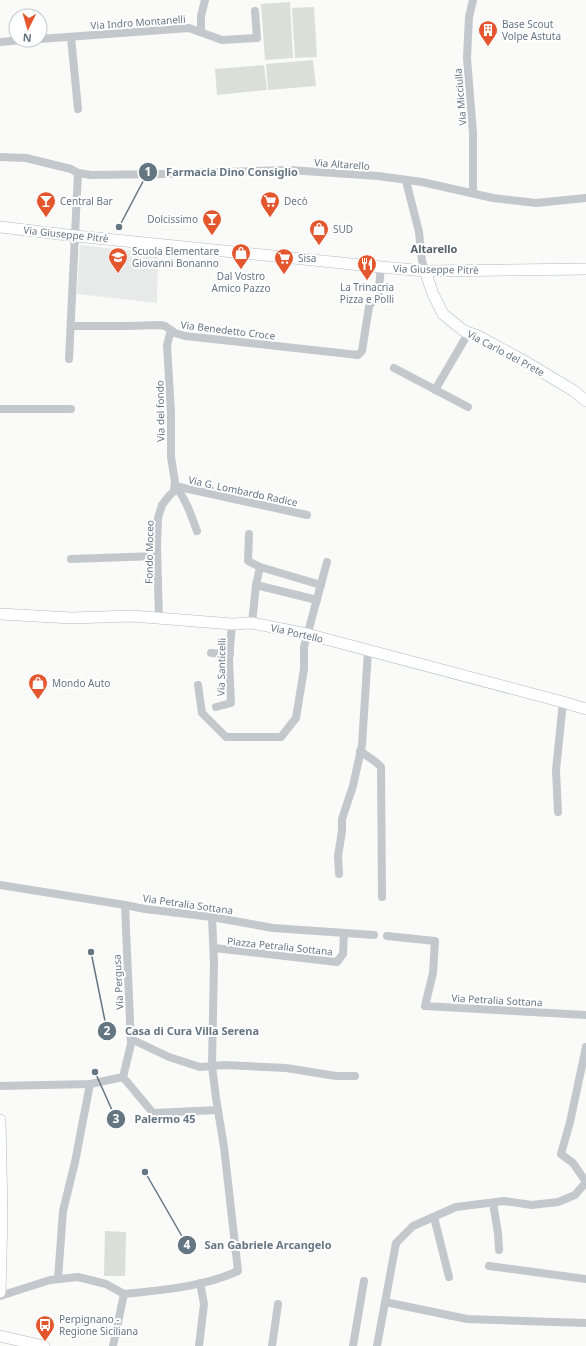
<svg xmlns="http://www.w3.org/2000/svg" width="586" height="1346" font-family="'Noto Sans',sans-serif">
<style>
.built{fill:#e8e9e9}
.green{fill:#dadfd7}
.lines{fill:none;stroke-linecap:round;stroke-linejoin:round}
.secondary-casing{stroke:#b3babf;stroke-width:12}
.street{stroke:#c3c8cc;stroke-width:8}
.secondary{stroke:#fff;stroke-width:11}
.labels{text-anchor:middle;stroke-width:4;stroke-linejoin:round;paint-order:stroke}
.street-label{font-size:10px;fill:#657683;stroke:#fff}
.poi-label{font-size:10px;fill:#657683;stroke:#fff;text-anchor:start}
.neighbourhood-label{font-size:11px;font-weight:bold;fill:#57646e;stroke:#fff}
.leader{fill:none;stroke:#657683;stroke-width:1.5}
.callout-dot{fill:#657683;stroke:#fff;stroke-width:1.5}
.mark-label{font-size:12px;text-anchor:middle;font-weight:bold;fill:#fff}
.callout-label{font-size:11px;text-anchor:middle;font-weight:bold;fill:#657683;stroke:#fff;stroke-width:4;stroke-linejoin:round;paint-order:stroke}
</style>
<rect width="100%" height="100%" fill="#fafaf8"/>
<path class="built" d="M80,245l78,9 -1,49 -80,-9z"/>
<g class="green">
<path d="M290,2l3,56 -28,2 -4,-56z"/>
<path d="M314,7l3,50 -22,1 -3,-50z"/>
<path d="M313,60l3,26 -48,4 -2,-26z"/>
<path d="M264,65l3,25 -50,5 -2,-26z"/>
<path d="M105,1231l21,1 -1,44h-21z"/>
</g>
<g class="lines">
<g class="secondary-casing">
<g id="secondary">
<path d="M0,227l76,9 305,31 44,4 161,-2"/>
<path d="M425,271l8,23 10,20 21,17 14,5 48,26 48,29 12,10"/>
<path d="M0,614l72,4 60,-2 100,8 20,-1 55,11 256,68 23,7"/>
<path d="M0,1120l2,95 -2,77"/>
<path d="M0,1336l44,10"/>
</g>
</g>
<g class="street">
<path d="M473,0l-4,17 -2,41 6,75v60"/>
<path d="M201,32v-16l4,-16"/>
<path d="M71,37l7,72"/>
<path d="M40,39l149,-11 33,12 35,-2 -2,-27"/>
<path d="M0,42l22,-2"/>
<path d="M0,157l26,1 45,11 7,4 13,2 72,-1 126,-4 89,6 44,6 71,16 43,5 50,-5"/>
<path d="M406,181l13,51 3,29 3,10"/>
<path d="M71,326h56l33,-1 5,1 10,7 10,3 173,19 4,-4 7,-44 1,-3 8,-6 3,-31"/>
<path d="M69,359l9,-186"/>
<path d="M394,368l74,39"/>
<path d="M435,390l34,-58"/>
<path d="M0,409h71"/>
<path d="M175,486l132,29"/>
<path d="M175,486c11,13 16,29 22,45"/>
<path d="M249,534l-1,27 12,6 -4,18 -4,38"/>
<path d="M71,559l86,-3"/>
<path d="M260,567l61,18"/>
<path d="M256,585l61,15"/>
<path d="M159,619l-2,-73 1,-28 4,-13 7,-9 5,-5 1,-9 -4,-25v-44l-4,-68 4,-15"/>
<path d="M211,653l19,1"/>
<path d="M198,685l4,28 24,24h55l15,-19 8,-49v-22l23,-85"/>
<path d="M216,707l15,-4 -2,-43 3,-36"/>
<path d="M360,751c8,6 15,9 21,16l1,130"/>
<path d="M558,812l-2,-42 7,-68"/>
<path d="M339,874l-1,-18 4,-25v-12l11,-33 9,-41 6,-94"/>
<path d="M0,885l125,20 20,4 67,8 61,11 101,7"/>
<path d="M387,936l48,5 -2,32 -8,33 161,9"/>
<path d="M214,948l123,14 6,-8 1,-21"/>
<path d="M131,1039l38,18 31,10 25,-2 61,3 50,8h19"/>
<path d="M123,1077l30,36 65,-3"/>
<path d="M0,1086l90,-2 33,-7 8,-33 -6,-139"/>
<path d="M493,1203l5,30 1,17"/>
<path d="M434,1217l15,60"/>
<path d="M489,1266l97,13"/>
<path d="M58,1279l5,-68 12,-49 15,-78"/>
<path d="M124,1294c38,-4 79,-7 114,-23l-14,-124 -8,-49 -4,-32 2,-103 -2,-46"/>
<path d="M0,1296l50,-16 28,-3 28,7 18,10 -11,52"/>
<path d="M385,1302l82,17 119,4"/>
<path d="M199,1346l5,-42 -4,-21"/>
<path d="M272,1346l6,-42"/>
<path d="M353,1346l11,-65"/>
<path d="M377,1346l19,-103 17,-17 43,-19 48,-6 28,4 26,-3 17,-7 11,-13 -13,-19 -12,-9 9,-32 16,-75"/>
</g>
<use href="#secondary" class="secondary"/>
</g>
<defs>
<g id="building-pin" transform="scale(1)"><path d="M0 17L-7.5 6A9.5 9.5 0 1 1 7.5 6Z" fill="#e4572e" stroke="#fff"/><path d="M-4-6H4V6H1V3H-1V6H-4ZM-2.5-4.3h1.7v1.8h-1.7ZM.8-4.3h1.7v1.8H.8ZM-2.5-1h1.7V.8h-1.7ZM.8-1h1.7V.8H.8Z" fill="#fff"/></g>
<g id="bar-pin" transform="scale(1)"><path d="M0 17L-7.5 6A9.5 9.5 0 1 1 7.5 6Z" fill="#e4572e" stroke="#fff"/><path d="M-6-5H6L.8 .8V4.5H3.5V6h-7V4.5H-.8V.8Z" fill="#fff"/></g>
<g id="supermarket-pin" transform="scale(1)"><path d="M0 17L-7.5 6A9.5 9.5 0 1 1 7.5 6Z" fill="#e4572e" stroke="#fff"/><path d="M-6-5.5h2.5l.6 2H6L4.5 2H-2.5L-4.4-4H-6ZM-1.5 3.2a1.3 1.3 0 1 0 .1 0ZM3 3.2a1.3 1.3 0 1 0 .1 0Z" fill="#fff"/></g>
<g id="shop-pin" transform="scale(1)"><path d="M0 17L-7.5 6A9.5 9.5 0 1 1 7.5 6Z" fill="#e4572e" stroke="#fff"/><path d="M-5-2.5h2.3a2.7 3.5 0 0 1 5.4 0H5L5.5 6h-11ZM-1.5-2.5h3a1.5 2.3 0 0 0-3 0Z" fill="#fff"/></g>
<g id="school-pin" transform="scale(1)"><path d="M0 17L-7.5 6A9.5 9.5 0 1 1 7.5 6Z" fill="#e4572e" stroke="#fff"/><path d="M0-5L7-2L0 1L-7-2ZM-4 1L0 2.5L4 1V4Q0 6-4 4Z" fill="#fff"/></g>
<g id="restaurant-pin" transform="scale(1)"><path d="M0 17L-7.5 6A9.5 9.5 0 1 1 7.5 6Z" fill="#e4572e" stroke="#fff"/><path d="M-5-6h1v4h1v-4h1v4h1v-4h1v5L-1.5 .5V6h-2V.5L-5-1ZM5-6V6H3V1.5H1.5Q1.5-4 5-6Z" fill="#fff"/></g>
<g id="bus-pin" transform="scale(1)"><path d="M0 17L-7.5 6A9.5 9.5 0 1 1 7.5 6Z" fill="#e4572e" stroke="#fff"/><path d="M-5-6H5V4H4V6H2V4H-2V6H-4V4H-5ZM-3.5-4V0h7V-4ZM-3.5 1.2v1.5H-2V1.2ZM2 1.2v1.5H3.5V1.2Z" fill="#fff"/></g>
</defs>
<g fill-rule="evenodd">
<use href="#building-pin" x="488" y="30"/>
<use href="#bar-pin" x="46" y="201"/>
<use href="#supermarket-pin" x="270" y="201"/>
<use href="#bar-pin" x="212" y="219"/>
<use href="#shop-pin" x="319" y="229"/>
<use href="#shop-pin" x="241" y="253"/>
<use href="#school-pin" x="118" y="257"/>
<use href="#supermarket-pin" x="284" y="258"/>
<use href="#restaurant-pin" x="367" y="264"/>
<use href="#shop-pin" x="38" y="683"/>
<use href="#bus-pin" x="45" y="1325"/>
</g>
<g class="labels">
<g class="street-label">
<text transform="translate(138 22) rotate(-4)" y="4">Via Indro Montanelli</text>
<text transform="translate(460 97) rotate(-95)" y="4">Via Micciulla</text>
<text transform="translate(342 164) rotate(4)" y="4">Via Altarello</text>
<text transform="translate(66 234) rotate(6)" y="4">Via Giuseppe Pitrè</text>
<text transform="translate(436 269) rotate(1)" y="4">Via Giuseppe Pitrè</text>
<text transform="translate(228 330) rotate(7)" y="4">Via Benedetto Croce</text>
<text transform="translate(506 353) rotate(28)" y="4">Via Carlo del Prete</text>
<text transform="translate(160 411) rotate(-91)" y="4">Via del fondo</text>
<text transform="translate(243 491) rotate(12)" y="4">Via G. Lombardo Radice</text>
<text transform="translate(149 552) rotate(-89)" y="4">Fondo Moceo</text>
<text transform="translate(297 633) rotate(13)" y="4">Via Portello</text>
<text transform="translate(221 667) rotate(-89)" y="4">Via Santicelli</text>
<text transform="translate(188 904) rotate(8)" y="4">Via Petralia Sottana</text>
<text transform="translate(280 946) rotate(6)" y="4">Piazza Petralia Sottana</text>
<text transform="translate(118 982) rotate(-93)" y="4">Via Pergusa</text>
<text transform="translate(497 1000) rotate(3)" y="4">Via Petralia Sottana</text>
</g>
<g class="poi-label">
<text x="502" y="28">Base Scout<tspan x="502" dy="12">Volpe Astuta</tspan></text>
<text x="60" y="205">Central Bar</text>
<text x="284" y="205">Decò</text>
<text x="198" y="223" text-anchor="end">Dolcissimo</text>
<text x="333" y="233">SUD</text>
<text x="132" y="255">Scuola Elementare<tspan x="132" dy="12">Giovanni Bonanno</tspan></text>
<text x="298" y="262">Sisa</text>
<text x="241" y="280" text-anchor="middle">Dal Vostro<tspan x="241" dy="12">Amico Pazzo</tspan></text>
<text x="367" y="291" text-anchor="middle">La Trinacria<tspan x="367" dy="12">Pizza e Polli</tspan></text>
<text x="52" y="687">Mondo Auto</text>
<text x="59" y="1323">Perpignano -<tspan x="59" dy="12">Regione Siciliana</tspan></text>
</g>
<g class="neighbourhood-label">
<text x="434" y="253">Altarello</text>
</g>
</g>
<path class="leader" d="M119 227L148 172M91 952L107 1031M95 1072L116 1119M145 1172L187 1245"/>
<g class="callout-dot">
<circle cx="119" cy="227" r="4"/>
<circle cx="91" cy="952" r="4"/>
<circle cx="95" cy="1072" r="4"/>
<circle cx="145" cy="1172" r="4"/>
<circle cx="148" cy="172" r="10"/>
<circle cx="107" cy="1031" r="10"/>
<circle cx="116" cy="1119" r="10"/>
<circle cx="187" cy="1245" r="10"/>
</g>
<g class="mark-label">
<text x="148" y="176">1</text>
<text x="107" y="1035">2</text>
<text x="116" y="1123">3</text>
<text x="187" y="1249">4</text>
</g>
<g class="callout-label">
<text x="232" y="176">Farmacia Dino Consiglio</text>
<text x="192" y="1035">Casa di Cura Villa Serena</text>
<text x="165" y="1123">Palermo 45</text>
<text x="268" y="1249">San Gabriele Arcangelo</text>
</g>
<g transform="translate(28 28) rotate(185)"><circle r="19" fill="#ffffff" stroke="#c1c8cd"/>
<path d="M0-3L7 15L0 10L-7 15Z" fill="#e4572e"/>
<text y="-6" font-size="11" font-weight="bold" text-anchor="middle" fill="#657683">N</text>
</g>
</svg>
